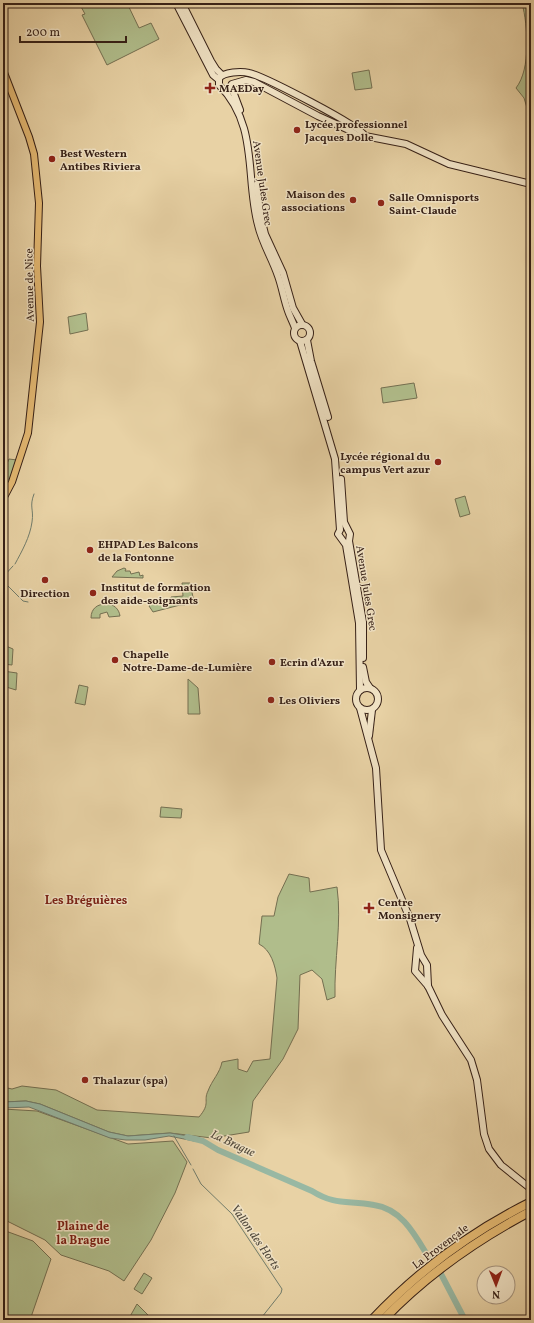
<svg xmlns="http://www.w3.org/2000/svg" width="534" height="1323" font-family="Vollkorn,serif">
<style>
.green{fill:#b0bd8b;stroke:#746f51}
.water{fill:#98b8a3;stroke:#717c6b}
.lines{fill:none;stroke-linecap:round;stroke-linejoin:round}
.stream{stroke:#717c6b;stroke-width:1}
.river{stroke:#98b8a3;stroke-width:6}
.secondary-casing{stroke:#372117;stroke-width:8}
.primary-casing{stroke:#372117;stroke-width:8}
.highway-casing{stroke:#372117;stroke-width:10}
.secondary{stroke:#f0e2c4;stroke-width:6}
.primary{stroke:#e4b972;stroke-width:6}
.highway{stroke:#e4b972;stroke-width:8}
.poi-dot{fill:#8f2418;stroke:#f0e2c4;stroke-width:1.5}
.labels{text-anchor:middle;stroke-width:3;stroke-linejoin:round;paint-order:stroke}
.poi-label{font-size:11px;font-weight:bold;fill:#372117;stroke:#f0e2c4;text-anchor:start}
.street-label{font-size:11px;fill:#372117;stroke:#f0e2c4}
.neighbourhood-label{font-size:12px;font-weight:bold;fill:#7a1f14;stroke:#f0e2c4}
.water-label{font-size:12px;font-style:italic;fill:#4f473a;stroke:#f0e2c4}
</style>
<rect width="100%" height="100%" fill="#e8d2a5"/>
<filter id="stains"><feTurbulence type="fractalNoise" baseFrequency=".005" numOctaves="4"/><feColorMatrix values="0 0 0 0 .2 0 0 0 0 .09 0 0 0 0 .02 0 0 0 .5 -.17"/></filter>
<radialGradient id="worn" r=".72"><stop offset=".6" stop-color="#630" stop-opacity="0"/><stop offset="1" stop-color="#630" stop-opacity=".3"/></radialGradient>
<g class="green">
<path d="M79,3h48l12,25 12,-5 8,16 -52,26 -25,-50 3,-1z"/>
<path d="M522,3h9v118l-7,-23 -8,-10c15,-19 12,-62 6,-85z"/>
<path d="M369,70l3,18 -17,2 -3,-17z"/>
<path d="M86,313l2,17 -18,4 -2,-17z"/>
<path d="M414,383l3,15 -34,5 -2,-15z"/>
<path d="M9,459l8,1 -11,30 -3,-2v-15z"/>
<path d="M465,496l5,18 -10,3 -5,-18z"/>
<path d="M124,568l2,1 -1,2h5l1,3 8,-2 1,4 3,-1v3l-31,-1 5,-6z"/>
<path d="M182,583h8l4,19h-9v3h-5l-27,7 -4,-6 3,-3 19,-1v-5l12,-1z"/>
<path d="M106,604c8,0 13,5 14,12l-11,1 -2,-5 -7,2v4h-9c0,-10 7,-14 15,-14z"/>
<path d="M3,643h3v3l7,3 -1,16 -9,-1z"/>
<path d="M3,671l14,2 -1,17 -13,-4z"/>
<path d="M188,679l10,9 2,26h-12z"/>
<path d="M79,685l9,2 -3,18 -10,-2z"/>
<path d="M161,807l21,2 -1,9 -21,-1z"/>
<path d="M289,874l20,4 1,14 27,-5c5,36 -3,73 -2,110l-8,3 -5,-21 -10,-9 -12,5 -2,54 -15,30 -30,42 -4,31 -37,6 -42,-5 -42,3 -19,-4 -69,-28 -14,-3 -23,1v-15l9,2 10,-3 34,4 41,20 102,7c12,-14 4,-16 9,-26 4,-11 12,-18 14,-29l16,-3v10l9,3 6,-11 17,-2 7,-81c-2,-13 -6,-28 -18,-34l3,-28h12l4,-19z"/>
<path d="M3,1109l34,2 91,33 45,-3 14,21 -12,31 -24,47 -27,41 -15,-10 -48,-16 -16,-15 -42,-21z"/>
<path d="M3,1230l30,11 18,18 -21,61h-27z"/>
<path d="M144,1273l8,5 -10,16 -8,-5z"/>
<path d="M137,1304l16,16h-25z"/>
</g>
<path class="water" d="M26,1101l14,3 69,28 19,4 42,-3 25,4 -1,4 -25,-5 -24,4h-19l-16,-2 -81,-31 -26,1v-6z"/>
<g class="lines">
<g class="stream">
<path d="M15,564c7,-13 15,-27 17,-42 2,-13 -3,-15 2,-28"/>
<path d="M3,577l10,-11"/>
<path d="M3,581l20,20 5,1"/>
<path d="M174,1136l17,29"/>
<path d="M193,1169l8,15 31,30 50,75 -1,4 -19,24"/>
</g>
<g class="river">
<path d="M187,1137l16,4 15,9 94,41c24,15 36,9 62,14 28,4 41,30 55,53"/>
<path d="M441,1274l24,46"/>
</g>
<g class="secondary-casing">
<g id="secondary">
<path d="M176,3l37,72 6,5"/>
<path d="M182,3l29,58 5,8 6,6"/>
<path d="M232,84l14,-4 8,2 64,34 31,14 9,6"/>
<path d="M231,86l9,24"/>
<path d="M365,136l41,8 43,20 82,20"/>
<path d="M257,184l3,30 5,20 18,39 10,35 9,16"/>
<circle cx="302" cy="333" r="8"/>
<path d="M295,328c-2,-6 -5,-11 -7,-17 -4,-11 -6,-24 -10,-35 -6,-18 -16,-33 -20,-51 -13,-48 1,-100 -39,-140v-7c5,-6 22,-7 30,-5 14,3 112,53 116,63"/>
<path d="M307,340l4,21 17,56"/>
<path d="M300,341l35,118 5,71 -2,4 8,11 13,78 1,67"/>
<path d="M341,479l3,43 6,12 -1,7 14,81v36"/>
<path d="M363,667l3,15 4,6"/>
<circle cx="367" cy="699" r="11"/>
<path d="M360,708l16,60 5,82 29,69 11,36 6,10 1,21"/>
<path d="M369,736l3,-26"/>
<path d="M417,948l-2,23 13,15 14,29 29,45 6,20 7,54 5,15 12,16 30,24"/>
</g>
</g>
<g class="primary-casing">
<path id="primary" d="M3,70l26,67 5,17 5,49 -2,63 3,56 -12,111 -16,49 -9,17"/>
</g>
<g class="highway-casing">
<g id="highway">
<path d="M372,1320c46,-49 99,-88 159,-118"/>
<path d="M383,1320c43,-45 93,-80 148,-109"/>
</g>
</g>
<use href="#secondary" class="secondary"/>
<use href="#primary" class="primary"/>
<use href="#highway" class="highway"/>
</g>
<g class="poi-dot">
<path d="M208 82h4v4h4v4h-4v4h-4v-4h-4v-4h4z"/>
<circle cx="297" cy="130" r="4"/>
<circle cx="52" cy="159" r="4"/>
<circle cx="353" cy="200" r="4"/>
<circle cx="381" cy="203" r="4"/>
<circle cx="438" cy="462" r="4"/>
<circle cx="90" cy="550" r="4"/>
<circle cx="45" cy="580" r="4"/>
<circle cx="93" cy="593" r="4"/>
<circle cx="115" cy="660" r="4"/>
<circle cx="272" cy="662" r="4"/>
<circle cx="271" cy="700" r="4"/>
<path d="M367 902h4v4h4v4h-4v4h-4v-4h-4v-4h4z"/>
<circle cx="85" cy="1080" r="4"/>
</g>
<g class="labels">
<g class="poi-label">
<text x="219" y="92">MAEDay</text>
<text x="305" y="128">Lycée professionnel<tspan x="305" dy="13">Jacques Dolle</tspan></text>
<text x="60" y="157">Best Western<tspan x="60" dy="13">Antibes Riviera</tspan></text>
<text x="345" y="198" text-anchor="end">Maison des<tspan x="345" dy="13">associations</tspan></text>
<text x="389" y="201">Salle Omnisports<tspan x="389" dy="13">Saint-Claude</tspan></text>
<text x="430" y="460" text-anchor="end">Lycée régional du<tspan x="430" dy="13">campus Vert azur</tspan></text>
<text x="98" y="548">EHPAD Les Balcons<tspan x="98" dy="13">de la Fontonne</tspan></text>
<text x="101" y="591">Institut de formation<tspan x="101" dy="13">des aide-soignants</tspan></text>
<text x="45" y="597" text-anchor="middle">Direction</text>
<text x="123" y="658">Chapelle<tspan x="123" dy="13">Notre-Dame-de-Lumière</tspan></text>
<text x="280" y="666">Ecrin d'Azur</text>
<text x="279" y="704">Les Oliviers</text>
<text x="378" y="906">Centre<tspan x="378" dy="13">Monsignery</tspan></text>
<text x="93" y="1084">Thalazur (spa)</text>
</g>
<g class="street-label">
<text transform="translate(263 183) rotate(82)" y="4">Avenue Jules Grec</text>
<text transform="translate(29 285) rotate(-91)" y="4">Avenue de Nice</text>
<text transform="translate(367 588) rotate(81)" y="4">Avenue Jules Grec</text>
<text transform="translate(440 1246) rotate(-37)" y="4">La Provençale</text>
</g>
<g class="neighbourhood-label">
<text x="86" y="904">Les Bréguières</text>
<text x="83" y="1230">Plaine de<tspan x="83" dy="14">la Brague</tspan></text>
</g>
<g class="water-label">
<text transform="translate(233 1143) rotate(25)" y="4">La Brague</text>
<text transform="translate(256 1237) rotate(55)" y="4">Vallon des Horts</text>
</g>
</g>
<rect width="534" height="1323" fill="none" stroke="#e8d2a5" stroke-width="16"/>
<rect x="4" y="4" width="526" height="1315" fill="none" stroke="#372117" stroke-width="2"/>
<rect x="8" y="8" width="518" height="1307" fill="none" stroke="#372117"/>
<g transform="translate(496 1285) rotate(179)"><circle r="19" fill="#f0e2c4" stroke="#a6957f"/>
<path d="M0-3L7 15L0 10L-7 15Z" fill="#8f2418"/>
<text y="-6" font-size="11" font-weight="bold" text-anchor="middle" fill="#372117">N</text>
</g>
<path d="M20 36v6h106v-6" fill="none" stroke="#372117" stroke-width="2"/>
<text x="26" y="36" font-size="12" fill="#372117" stroke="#f0e2c4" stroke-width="3" paint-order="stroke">200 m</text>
<rect width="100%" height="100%" filter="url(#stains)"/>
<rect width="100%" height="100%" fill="url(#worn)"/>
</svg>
